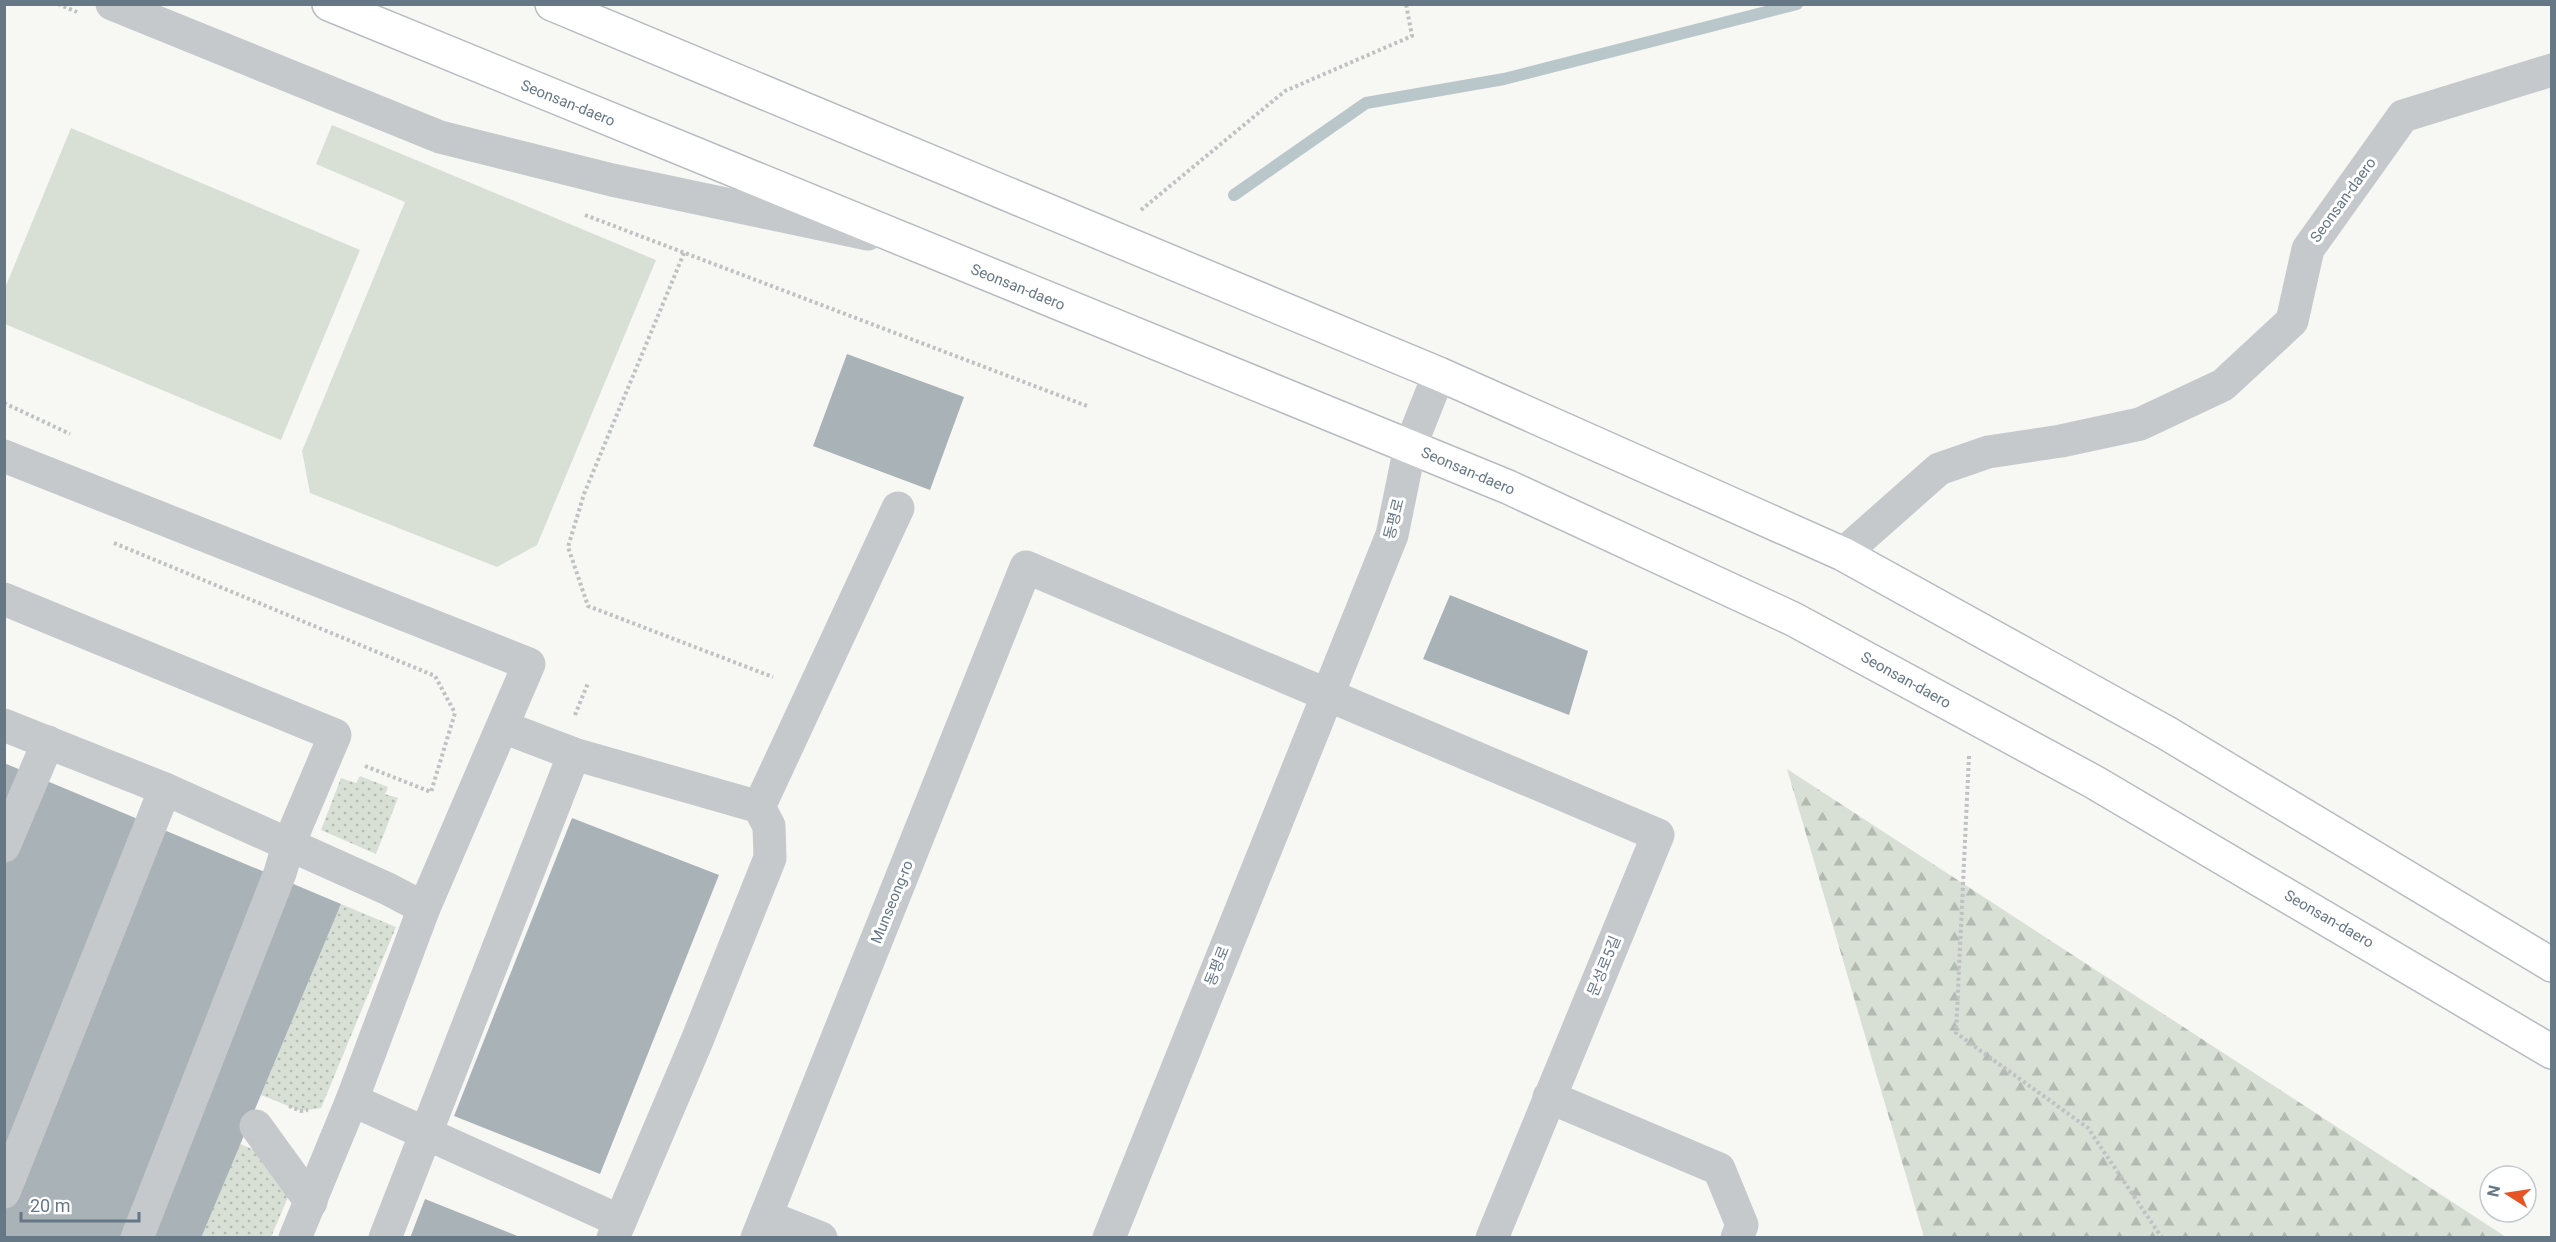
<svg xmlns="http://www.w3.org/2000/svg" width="2556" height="1242" font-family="Roboto,'Noto Sans KR',sans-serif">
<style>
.green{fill:#d8dfd5}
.forest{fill:url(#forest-firs)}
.garden{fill:url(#garden-dots)}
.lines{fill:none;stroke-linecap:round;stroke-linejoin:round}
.stream{stroke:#bac7ca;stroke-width:12}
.building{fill:#a9b2b7}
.major-casing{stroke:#b8bcc0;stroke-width:36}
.path{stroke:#bfc1c3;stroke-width:4;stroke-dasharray:3 3;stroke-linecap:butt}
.minor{stroke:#c5c9cc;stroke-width:33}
.major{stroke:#fff;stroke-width:33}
.labels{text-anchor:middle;stroke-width:6;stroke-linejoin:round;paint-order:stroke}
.street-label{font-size:15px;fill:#667786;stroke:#fff}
</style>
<defs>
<pattern id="forest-firs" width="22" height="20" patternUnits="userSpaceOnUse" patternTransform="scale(1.5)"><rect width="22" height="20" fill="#d8dfd5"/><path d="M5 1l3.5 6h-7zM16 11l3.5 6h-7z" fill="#b3bab2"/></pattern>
<pattern id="garden-dots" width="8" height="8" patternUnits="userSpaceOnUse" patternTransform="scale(1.5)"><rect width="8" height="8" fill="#d8dfd5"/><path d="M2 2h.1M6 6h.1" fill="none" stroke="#b3bab2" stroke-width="1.8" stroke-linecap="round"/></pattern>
</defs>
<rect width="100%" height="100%" fill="#f7f7f4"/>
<g class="green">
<path d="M332,125l324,135 -119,285 -40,22 -187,-74 -8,-42 103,-249 -89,-38z"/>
<path d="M71,128l289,122 -79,190 -276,-116v-36z"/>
</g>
<path class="forest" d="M1787,769l719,468h-582z"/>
<g class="garden">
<path d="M360,776l28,11 -3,7 13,4 -22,56 -55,-24 20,-52 15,5z"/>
<path d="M341,904l55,23 -75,181 -20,3 -40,-16z"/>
<path d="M240,1144l46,19 9,18 -24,56 -70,1z"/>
</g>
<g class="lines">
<path class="stream" d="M1234,195l132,-92 138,-24 293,-75"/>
</g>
<g class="building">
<path d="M847,354l117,43 -34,93 -117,-44z"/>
<path d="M1450,595l138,56 -19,64 -146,-56z"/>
<path d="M4,763l337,141 -140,334h-197z"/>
<path d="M572,818l147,57 -119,299 -146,-58z"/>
<path d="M425,1199l95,38v1h-110z"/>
</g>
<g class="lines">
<g class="major-casing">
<g id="major">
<path d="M329,4l1179,483 285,132 301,163 458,270"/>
<path d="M552,4l887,370 404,180 322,178 387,233"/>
</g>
</g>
<g class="path">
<path d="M58,4l19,8"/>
<path d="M1141,210l144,-119 127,-55 -6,-32"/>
<path d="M585,215l502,191"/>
<path d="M684,253l-100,241 -16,53 20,59 185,71"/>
<path d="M4,403l66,31"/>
<path d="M114,543l321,133 20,37 -24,79 -66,-26"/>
<path d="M575,715l13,-32"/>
<path d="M1969,756l-13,277 132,95 74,110"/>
<path d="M289,1106l12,5 7,-1"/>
</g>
<g class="minor">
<path d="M112,4l328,133 172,43 256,54"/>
<path d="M4,456l525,208 -105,244 -72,192 -57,138"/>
<path d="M1843,554l96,-85 49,-17 73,-11 79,-17 83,-39 69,-64 16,-72 95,-133 149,-46"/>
<path d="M4,599l331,136 -47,111 -8,27 -143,365"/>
<path d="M4,725l161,64 223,100 36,19"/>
<path d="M503,727l71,27 185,53 10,19 1,32 -74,185 -83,195"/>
<path d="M759,807l139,-299"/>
<path d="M4,846l44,-104"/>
<path d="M1549,1097l170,72 23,56 -5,13"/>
<path d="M352,1100l268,121"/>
<path d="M256,1126l55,76"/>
<path d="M4,1192l161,-403"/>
<path d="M766,1216l55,22"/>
<path d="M385,1238l189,-484"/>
<path d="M757,1238l269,-671 632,268 -166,403"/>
<path d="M1109,1238l283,-703 18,-88 29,-73"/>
</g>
<use href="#major" class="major"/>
</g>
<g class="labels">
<g class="street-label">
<text transform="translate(568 103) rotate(22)" y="5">Seonsan-daero</text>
<text transform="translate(2343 200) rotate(-54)" y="5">Seonsan-daero</text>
<text transform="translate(1018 287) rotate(22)" y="5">Seonsan-daero</text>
<text transform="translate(1468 471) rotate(23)" y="5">Seonsan-daero</text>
<text transform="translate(1394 519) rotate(-76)" y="5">동평로</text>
<text transform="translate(1906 680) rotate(29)" y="5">Seonsan-daero</text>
<text transform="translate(892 902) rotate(-68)" y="5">Munseong-ro</text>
<text transform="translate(2329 919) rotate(30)" y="5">Seonsan-daero</text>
<text transform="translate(1217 966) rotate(-68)" y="5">동평로</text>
<text transform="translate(1604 966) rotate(-68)" y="5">문성로5길</text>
</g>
</g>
<rect width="2556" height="1242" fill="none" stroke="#667786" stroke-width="12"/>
<g transform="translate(2508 1194) rotate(282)"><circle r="28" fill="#ffffff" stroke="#c2c9cf" stroke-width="1.5"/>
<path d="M0-4.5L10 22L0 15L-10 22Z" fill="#e65325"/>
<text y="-9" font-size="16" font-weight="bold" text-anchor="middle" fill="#667786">N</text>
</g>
<path d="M21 1212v9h118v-9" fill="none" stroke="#667786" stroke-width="3"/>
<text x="30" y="1212" font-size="18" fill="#667786" stroke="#ffffff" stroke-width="4.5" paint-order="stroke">20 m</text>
</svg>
